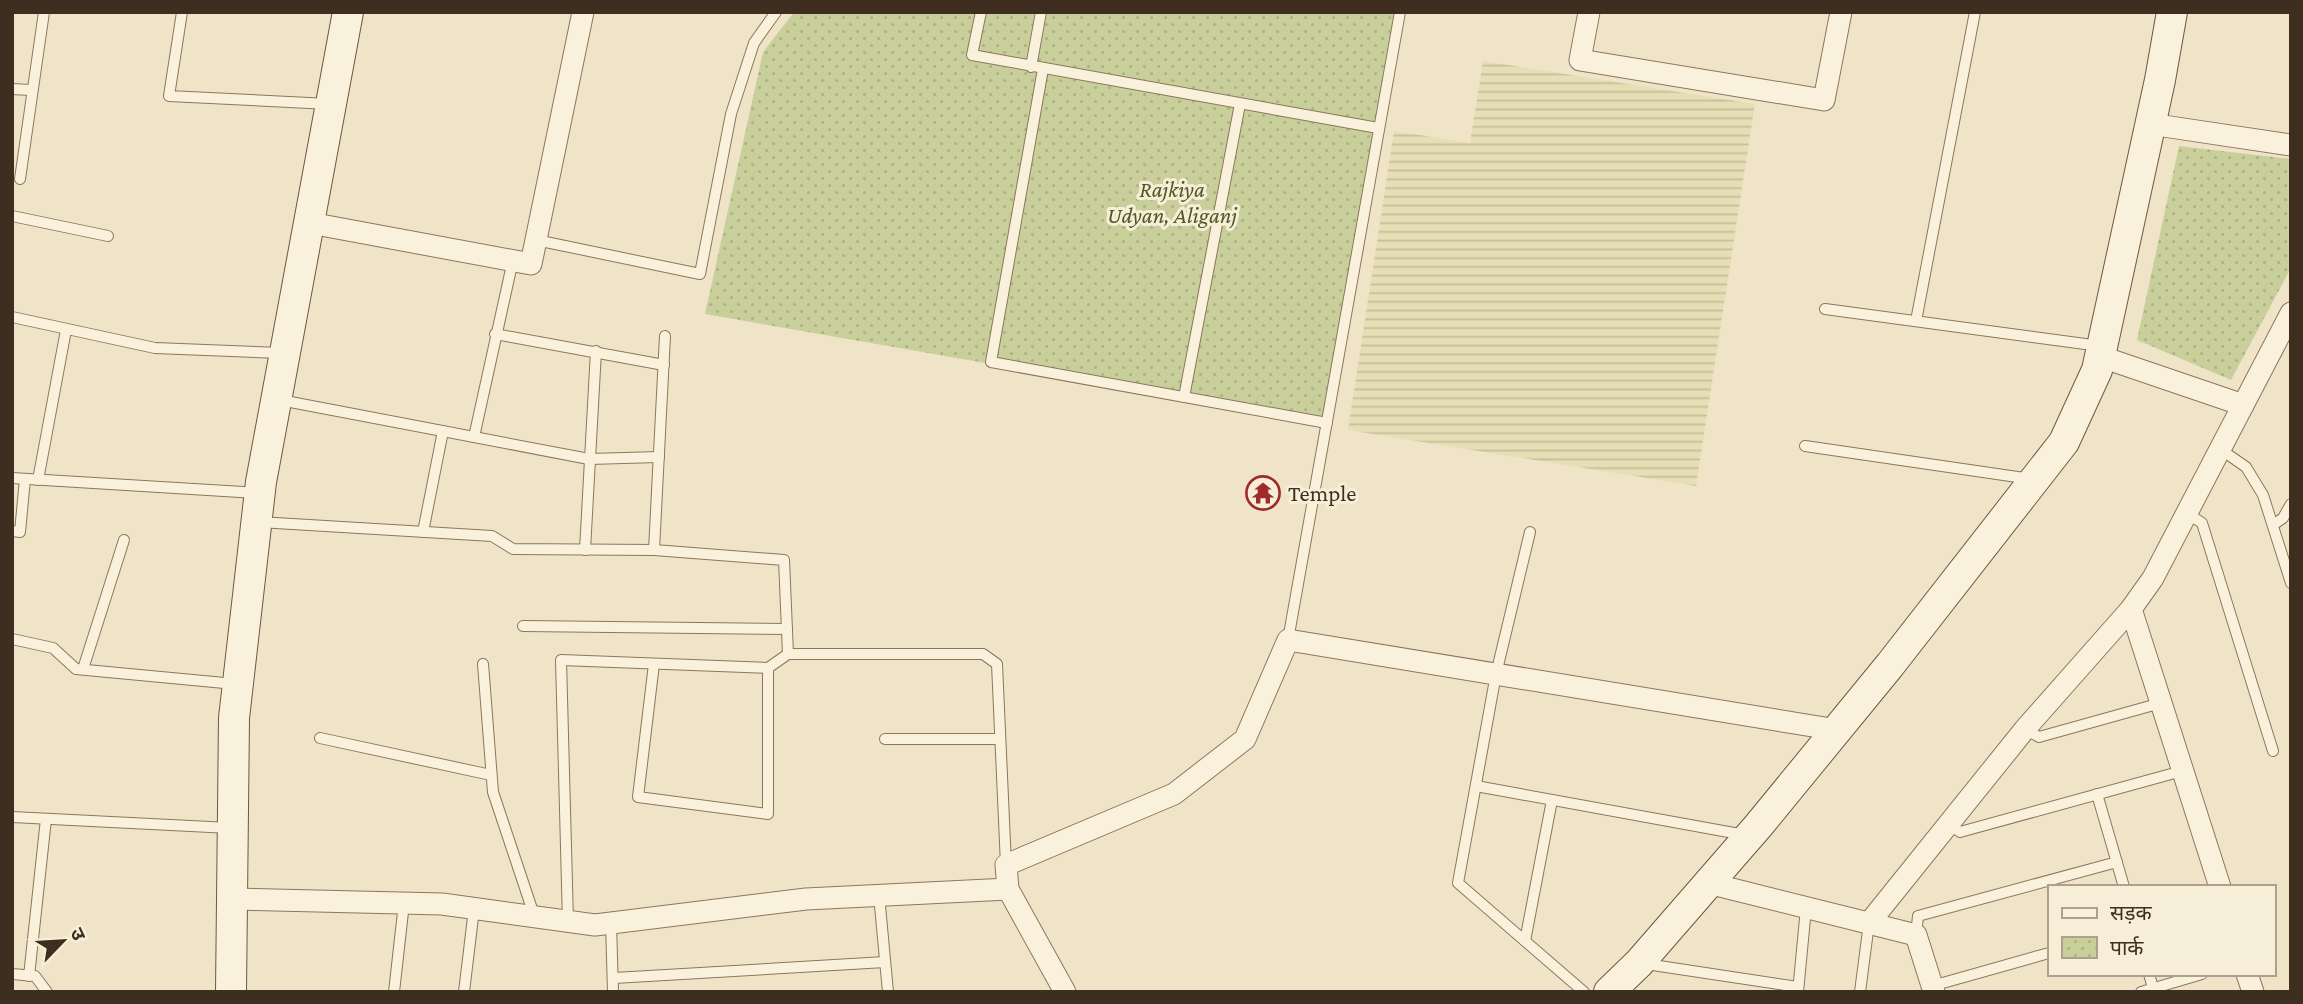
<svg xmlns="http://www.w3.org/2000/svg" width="2303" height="1004" font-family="'Crimson Pro','Noto Sans Devanagari',serif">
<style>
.farmland{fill:url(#farmland-rules)}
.park{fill:url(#park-dots)}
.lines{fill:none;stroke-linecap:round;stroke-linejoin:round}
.lane-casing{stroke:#8d765c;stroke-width:12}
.street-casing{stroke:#8d765c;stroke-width:23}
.secondary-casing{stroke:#6f573f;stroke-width:32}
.lane{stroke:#faf1dc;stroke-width:10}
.street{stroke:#faf1dc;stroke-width:21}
.secondary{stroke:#faf1dc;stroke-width:30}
.labels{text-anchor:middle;stroke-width:6;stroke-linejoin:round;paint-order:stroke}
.park-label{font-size:23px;font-style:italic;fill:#4d5a26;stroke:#f7eed8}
.poi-label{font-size:23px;fill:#3d2e20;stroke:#f7eed8;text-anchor:start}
</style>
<defs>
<pattern id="farmland-rules" width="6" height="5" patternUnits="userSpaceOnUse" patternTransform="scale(1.75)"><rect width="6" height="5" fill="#e6deb5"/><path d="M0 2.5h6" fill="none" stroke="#c6bf9b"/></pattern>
<pattern id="park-dots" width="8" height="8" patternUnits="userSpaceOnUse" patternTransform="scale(1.75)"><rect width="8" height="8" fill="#c9cf9b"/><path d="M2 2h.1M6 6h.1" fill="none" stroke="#aeb285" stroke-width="1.8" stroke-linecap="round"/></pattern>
</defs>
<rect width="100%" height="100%" fill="#f0e4c8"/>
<path class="farmland" d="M1483,61l272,43 -59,382 -348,-56 46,-299 76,12z"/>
<g class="park">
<path d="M794,12h606l-73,411 -622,-109 58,-262z"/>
<path d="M2179,146l112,13v109l-60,112 -94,-40z"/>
</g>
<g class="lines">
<g class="lane-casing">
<g id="lane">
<path d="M182,12l-13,84 160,8"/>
<path d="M981,12l-9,43 406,73"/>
<path d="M1031,67l10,-55"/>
<path d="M1043,69l-52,293 336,61"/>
<path d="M12,89l19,1"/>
<path d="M20,179l24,-167"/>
<path d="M12,216l96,20"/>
<path d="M536,240l164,34 31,-160 23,-71 22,-31"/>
<path d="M1825,309l275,37"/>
<path d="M12,317l143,31 127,5"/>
<path d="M1916,321l59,-309"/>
<path d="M495,334l169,31"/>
<path d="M1184,397l56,-293"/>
<path d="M280,400l309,59 70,-2"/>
<path d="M474,437l39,-177"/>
<path d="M1805,446l226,33"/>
<path d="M2220,449l26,18 17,28 28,88"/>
<path d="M12,478l246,15"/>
<path d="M38,480l28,-150"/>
<path d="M2187,513l15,10 71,228"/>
<path d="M259,522l233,14 21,13 141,1 130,10 4,94"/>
<path d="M2273,525l10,-7 8,-14"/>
<path d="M12,531l8,1 5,-53"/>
<path d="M423,532l20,-101"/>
<path d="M1530,532l-34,142 -38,209 126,109"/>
<path d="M585,550l11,-199"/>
<path d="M654,550l11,-214"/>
<path d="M523,626l264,3"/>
<path d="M12,639l41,9 23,21 159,15"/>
<path d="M1288,640l112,-628"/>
<path d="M483,664l10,128 42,126"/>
<path d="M654,664l-16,133 130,17v-146l20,-14h195l14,10 9,201"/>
<path d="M83,669l41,-129"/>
<path d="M2025,729l14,8 122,-34"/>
<path d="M320,738l171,37"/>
<path d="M885,739h115"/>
<path d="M1476,786l269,49"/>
<path d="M2097,794l27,93"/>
<path d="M12,817l218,11"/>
<path d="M1949,824l11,8 222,-61"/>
<path d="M879,895l9,97"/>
<path d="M568,922l-7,-262 207,8"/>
<path d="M611,923l2,69"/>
<path d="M1916,935l2,-19 199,-54"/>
<path d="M1525,941l27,-141"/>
<path d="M1646,964l152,23"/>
<path d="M12,974l23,2 12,16"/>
<path d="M2149,974l4,14"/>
<path d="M29,976l17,-157"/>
<path d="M614,978l271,-16"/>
<path d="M1932,986l117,-33"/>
<path d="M394,992l10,-89"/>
<path d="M464,992l10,-83"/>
<path d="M1798,992l8,-84"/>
<path d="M1860,992l9,-69"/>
<path d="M2141,992l61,-18"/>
</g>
</g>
<g class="street-casing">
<g id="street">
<path d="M1589,12l-9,48 244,40 17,-88"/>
<path d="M2150,124l141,21"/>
<path d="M310,223l221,41 52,-252"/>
<path d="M2099,356l144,49"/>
<path d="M2131,609l89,278"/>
<path d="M1708,883l208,52 18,57"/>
<path d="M232,899l210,5 153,21 211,-26 202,-10"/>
<path d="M1869,923l156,-194 106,-120 22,-31 138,-265"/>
<path d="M2247,974l6,18"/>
<path d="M1065,992l-57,-103 -2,-24 168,-71 71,-55 43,-99 549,90"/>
</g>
</g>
<g class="secondary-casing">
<g id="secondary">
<path d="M231,992l3,-274 27,-236 87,-470"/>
<path d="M1609,992l30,-29 120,-138 131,-160 174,-223 33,-72 63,-290 12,-68"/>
</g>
</g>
<use href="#lane" class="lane"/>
<use href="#street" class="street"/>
<use href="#secondary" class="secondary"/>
</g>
<defs>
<g id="temple-ring" transform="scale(1.75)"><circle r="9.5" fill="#f7eed8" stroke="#9e2a2b" stroke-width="1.5"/><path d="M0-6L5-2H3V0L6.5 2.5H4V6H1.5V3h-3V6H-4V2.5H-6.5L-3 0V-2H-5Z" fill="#9e2a2b"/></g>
</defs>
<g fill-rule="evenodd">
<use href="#temple-ring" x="1263" y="493"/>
</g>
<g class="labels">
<g class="park-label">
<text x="1172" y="197">Rajkiya<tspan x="1172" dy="26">Udyan, Aliganj</tspan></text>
</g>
<g class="poi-label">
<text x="1288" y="501">Temple</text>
</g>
</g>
<rect width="2303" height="1004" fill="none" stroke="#3d2e20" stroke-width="28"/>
<rect x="2048" y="885" width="228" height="91" fill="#f7eed8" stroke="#ada18e" stroke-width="2"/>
<rect x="2062" y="908" width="35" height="10" fill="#faf1dc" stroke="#ada18e" stroke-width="2"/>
<text x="2110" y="920" font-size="21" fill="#3d2e20">सड़क</text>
<rect x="2062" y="937" width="35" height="21" fill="url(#park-dots)" stroke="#ada18e" stroke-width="2"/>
<text x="2110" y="955" font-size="21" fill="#3d2e20">पार्क</text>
<g transform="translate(63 941) rotate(65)" stroke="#f7eed8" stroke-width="5" paint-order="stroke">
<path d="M0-5L12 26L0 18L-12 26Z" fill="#3d2e20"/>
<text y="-10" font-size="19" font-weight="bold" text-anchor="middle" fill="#3d2e20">उ</text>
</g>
</svg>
